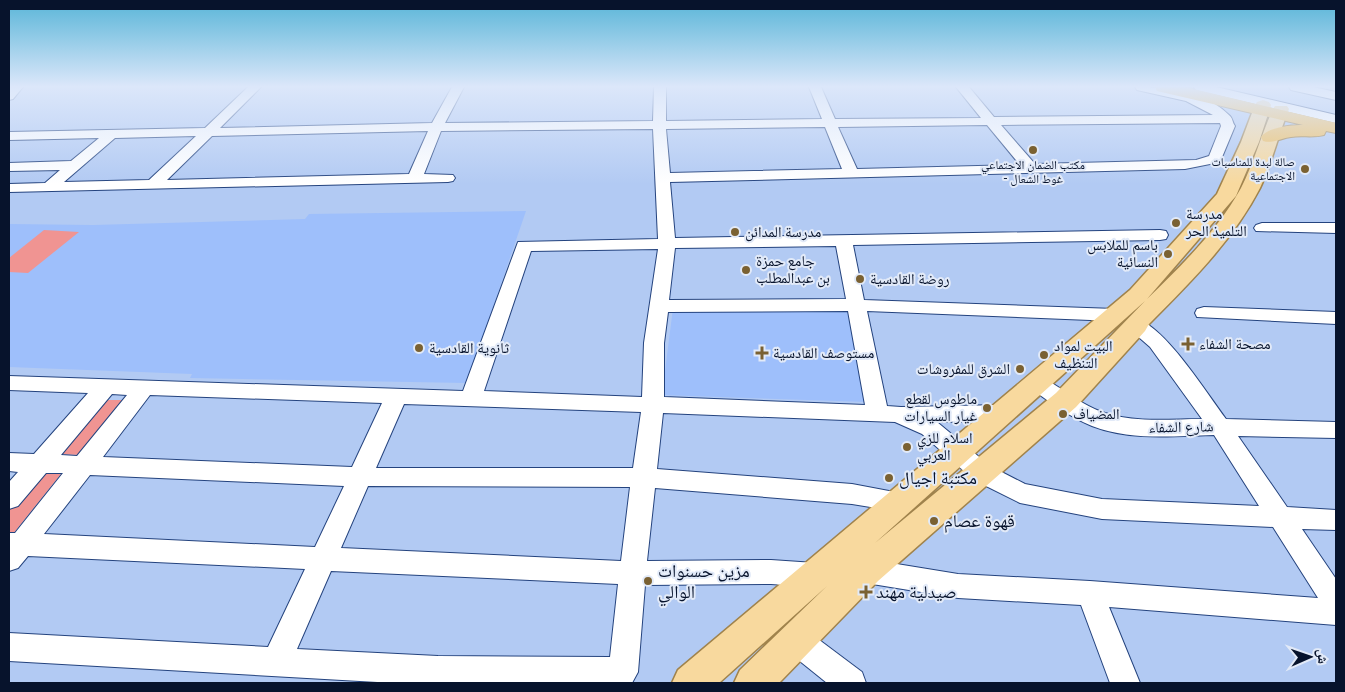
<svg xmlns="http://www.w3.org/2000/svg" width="1345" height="692" font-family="'Fira Sans Condensed','Noto Naskh Arabic',sans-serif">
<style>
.built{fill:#9ebffb}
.green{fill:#f09492}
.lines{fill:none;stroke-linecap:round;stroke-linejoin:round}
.minor-casing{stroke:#24437e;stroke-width:2}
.major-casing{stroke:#a0834c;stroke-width:3}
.highway-casing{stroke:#a0834c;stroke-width:2}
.minor{fill:#fff;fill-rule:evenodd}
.major{fill:#f8d99e;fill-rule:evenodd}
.highway{fill:#f3c05e;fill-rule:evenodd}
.poi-dot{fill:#7a6132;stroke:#e2eaf8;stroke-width:2}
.labels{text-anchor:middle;stroke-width:4;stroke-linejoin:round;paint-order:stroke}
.far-poi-label{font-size:12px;fill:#07132c;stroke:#e2eaf8;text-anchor:end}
.poi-label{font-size:15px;fill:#07132c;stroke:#e2eaf8;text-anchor:start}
.street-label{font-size:15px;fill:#07132c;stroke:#e2eaf8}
.near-poi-label{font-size:18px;fill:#07132c;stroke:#e2eaf8;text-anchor:start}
</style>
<rect width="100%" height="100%" fill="#b2caf3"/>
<g class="built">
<path d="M526,211l-59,172 -277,-5 2,-4 -183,-7v-143l84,1 212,-6 4,-5z"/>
<path d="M673,308l174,4 20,90 -205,-7z"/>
</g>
<g class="green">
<path d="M44,230l35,2 -51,41 -19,-1v-14z"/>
<path d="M97,400h28l-43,55 -30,-1z"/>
<path d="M35,468l30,1 -52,65h-4v-34z"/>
</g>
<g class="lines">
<g class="minor-casing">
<g id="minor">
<path d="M10,87h13l-10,12 -4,1z"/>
<path d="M248,87h13l-41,41 212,-5 20,-36h12l-19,36 208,-2 1,-34h12v34l156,-2 -13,-32h12l14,32 146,-1 -25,-31h13l25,30 219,-2 -27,-14 -49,-11 -2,-3c32,0 72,5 95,29 3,3 2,6 5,10l-15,36 -35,7 -515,13 5,56 485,-8 6,1 2,4 -2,4 -6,1 -307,5 11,55 251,9 7,2 3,4 -3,4 -7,2 -248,-10 20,95 14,1 102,-2 8,2 3,6 -3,6 -8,2 -66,1 53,44 35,18 77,15 157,7 -45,-71c-41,1 -83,6 -122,-9 -23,-9 -43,-25 -62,-38l-4,-5 4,-5 7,-2 7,2c20,12 39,28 61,35 31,10 65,6 97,6l-52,-72 -24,-21 3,-4c6,-2 10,-3 15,0 28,16 62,70 82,97l110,3v16l-98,-2 49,71 49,3v20l-34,-1 34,50v46l-227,-18 31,76h-30l-29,-78 -123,-7 -92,-15 -10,-4 -3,-8 3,-8 10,-4 92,15 132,7 228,17 -45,-71 -171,-8 -82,-16 -46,-23 -52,-46 -27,-12 -232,-9 -6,56 195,15 58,11 3,7 -3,7 -9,3 -49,-8 -197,-16 -8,73 124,-1 44,3 10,4 4,8 -4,8 -10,4 -44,-3 -126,1 -7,87 -6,11h-237l-386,-22v-28l259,14 37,-78 -277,-13 -10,12 -9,3v-38h6l48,-60h-17l-28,33 -9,3v-27l9,-10 -9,-1v-18l25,1 54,-61 -79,-3v-14l454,15 55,-149 140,-3 -5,-110 -212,2 -17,43 29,1 2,3 -2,3 -5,1 -439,10v-8l36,-1 15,-13 -51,1v-8l62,-2 28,-23 -90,2v-8l196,-4zM1220,123l1,3 -12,30 -13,4 -161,4 -34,-39zM987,125l33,40 -163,4 -19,-42zM825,127l17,42 -172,4 -4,-44zM428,131l-19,43 -242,6 45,-44zM196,136l-47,44 -85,2 51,-44zM836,246l10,53 -177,1 6,-52zM658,249l-14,94 -2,54 -158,-6 47,-140zM848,311l17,94 -201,-8v-54l4,-31zM112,394l15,1 -50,61 -16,-1zM150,395l232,8 -30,64 -249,-10zM404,404l237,8 -8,56h-257zM90,475l254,11 -29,61 -271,-13zM368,486l262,1 -9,74 -280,-13zM331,571l287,13 -8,73 -172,-1 -141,-7z"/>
<path d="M1194,87h22l120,28v8l-140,-33z"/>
<path d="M1289,87h24l23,5v8l-45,-10z"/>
<path d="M1262,223h74v10l-80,-2 -2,-3 2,-3z"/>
<path d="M1204,307l132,5v12l-139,-7 -2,-4 2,-4z"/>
<path d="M796,626l10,4 56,42 4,11h-39l-41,-33 -5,-10 5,-10z"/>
</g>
</g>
<g class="major-casing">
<path id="major" d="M1263,100l6,2 2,3 -12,37 -23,54 -89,103c34,-33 71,-69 94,-111 13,-25 20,-53 32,-79l2,-3h12l2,3c-11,26 -17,54 -29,79 -27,52 -70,95 -111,136l-4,7 -69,76 -198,174 -99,102h-45l6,-13 87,-84 -108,97h-47l6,-13 452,-380 87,-96 24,-52 14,-37 2,-3zM1145,301l-89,92 -181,150z"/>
</g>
<g class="highway-casing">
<path id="highway" d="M1155,87h30l151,36v10l-10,-2 -2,4c-11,3 -22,0 -33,2 -10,1 -17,7 -28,4l-2,-4c7,-10 30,-12 42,-12l-146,-34z"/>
</g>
<use href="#minor" class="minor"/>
<use href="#major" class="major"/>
<use href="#highway" class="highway"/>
</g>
<linearGradient id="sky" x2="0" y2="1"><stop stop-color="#58b5d8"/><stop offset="0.47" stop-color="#dce7fa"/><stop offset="1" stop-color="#dce7fa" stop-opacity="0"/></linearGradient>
<rect width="1345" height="184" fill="url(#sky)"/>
<g class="poi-dot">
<circle cx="1033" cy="150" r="5"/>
<circle cx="1305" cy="169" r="5"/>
<circle cx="1176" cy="223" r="5"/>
<circle cx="735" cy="232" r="5"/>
<circle cx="1168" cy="254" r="5"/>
<circle cx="746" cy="270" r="5"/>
<circle cx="860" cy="279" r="5"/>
<path d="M1185.5 336.5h5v5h5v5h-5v5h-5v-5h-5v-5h5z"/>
<circle cx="419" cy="348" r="5"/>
<path d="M759.5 345.5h5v5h5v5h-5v5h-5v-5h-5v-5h5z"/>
<circle cx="1044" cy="355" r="5"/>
<circle cx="1020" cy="369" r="5"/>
<circle cx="987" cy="408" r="5"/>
<circle cx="1063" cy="414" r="5"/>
<circle cx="907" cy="447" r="5"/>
<circle cx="889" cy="478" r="5"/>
<circle cx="934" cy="521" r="5"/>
<circle cx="648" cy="581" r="5"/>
<path d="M863.5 584.5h5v5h5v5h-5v5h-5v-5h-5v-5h5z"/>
</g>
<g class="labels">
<g class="far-poi-label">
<text x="1295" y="166">صالة لبدة للمناسبات<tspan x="1295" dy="14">الاجتماعية</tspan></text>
<text x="1033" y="169" text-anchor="middle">مكتب الضمان الاجتماعي<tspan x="1033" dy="14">- غوط الشعال</tspan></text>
</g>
<g class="poi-label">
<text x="1186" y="219">مدرسة<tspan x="1186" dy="17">التلميذ الحر</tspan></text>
<text x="745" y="237">مدرسة المدائن</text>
<text x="1158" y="250" text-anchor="end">باسم للملابس<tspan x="1158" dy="17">النسائية</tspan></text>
<text x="756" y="266">جامع حمزة<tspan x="756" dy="17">بن عبدالمطلب</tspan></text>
<text x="870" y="284">روضة القادسية</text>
<text x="1199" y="349">مصحة الشفاء</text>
<text x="1054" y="351">البيت لمواد<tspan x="1054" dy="17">التنظيف</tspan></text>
<text x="429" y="353">ثانوية القادسية</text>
<text x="773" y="358">مستوصف القادسية</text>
<text x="1010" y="374" text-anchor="end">الشرق للمفروشات</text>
<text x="977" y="404" text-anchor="end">ماطوس لقطع<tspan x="977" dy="17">غيار السيارات</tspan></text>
<text x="1073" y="419">المضياف</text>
<text x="917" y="443">اسلام للزي<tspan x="917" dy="17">العربي</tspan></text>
</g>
<g class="street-label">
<text transform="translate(1181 427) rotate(-1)" y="5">شارع الشفاء</text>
</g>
<g class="near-poi-label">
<text x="899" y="484">مكتبة اجيال</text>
<text x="944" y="527">قهوة عصام</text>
<text x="658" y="577">مزين حسنوات<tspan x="658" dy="21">الوالي</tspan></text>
<text x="876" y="598">صيدلية مهند</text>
</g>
</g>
<rect width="1345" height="692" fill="none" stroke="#07132c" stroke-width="20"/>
<g transform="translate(1310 657) rotate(88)" stroke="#e2eaf8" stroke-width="4" paint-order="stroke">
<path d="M0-4L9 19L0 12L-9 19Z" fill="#07132c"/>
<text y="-8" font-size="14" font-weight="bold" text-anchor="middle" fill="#07132c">ش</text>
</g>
</svg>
